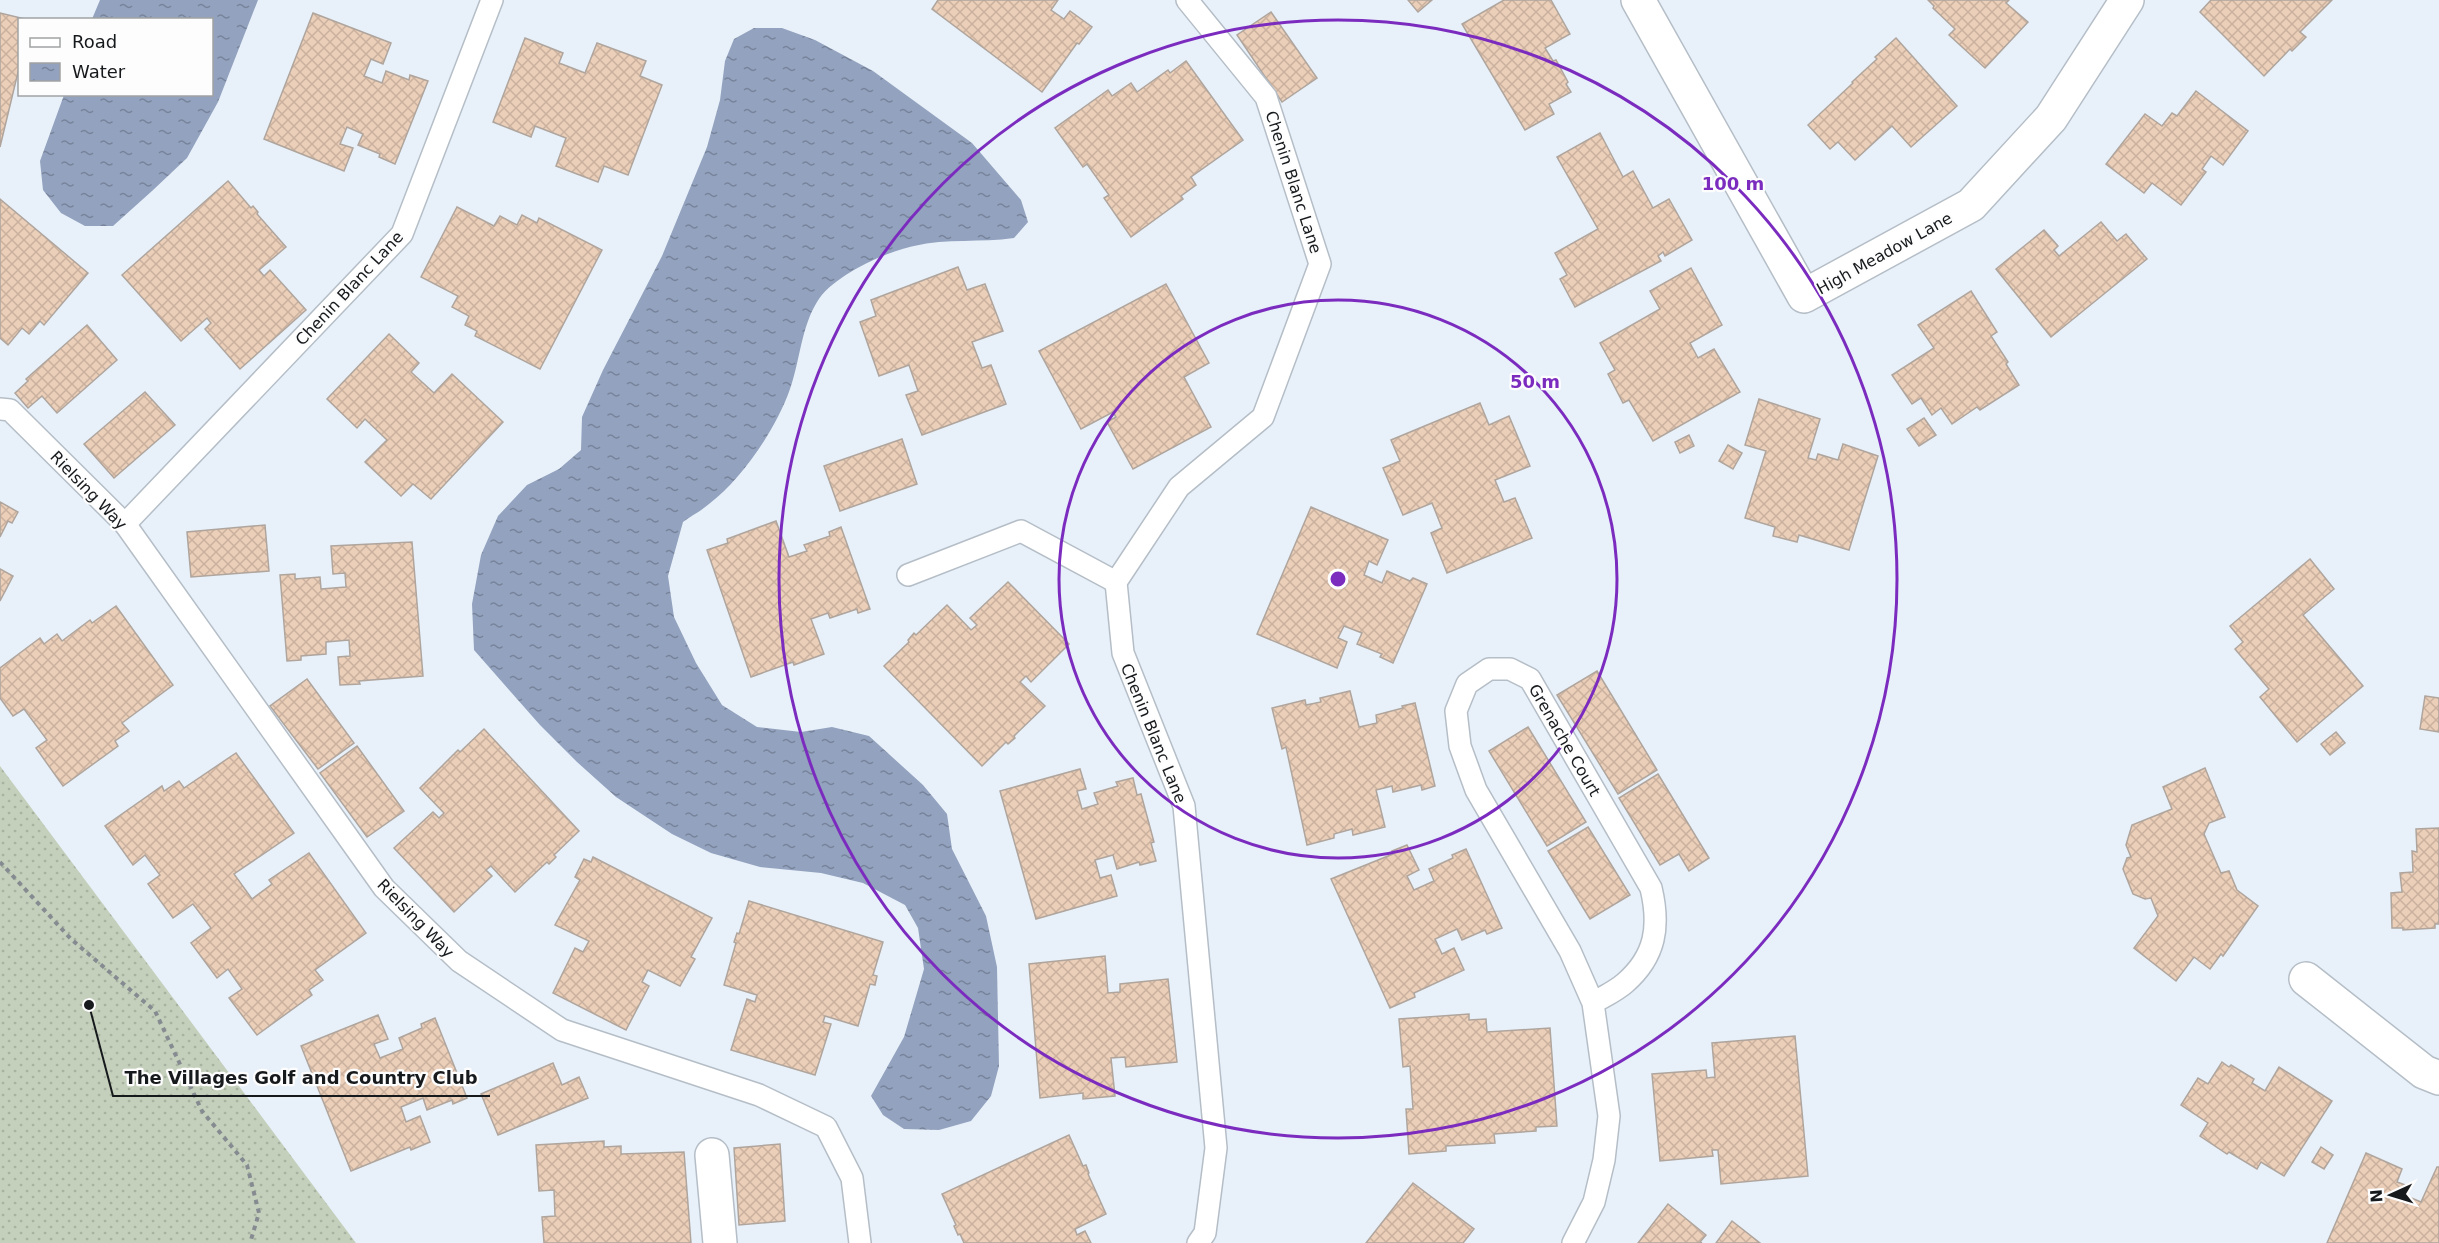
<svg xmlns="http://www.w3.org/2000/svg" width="2439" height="1243" font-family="'DejaVu Sans',sans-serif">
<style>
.grass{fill:url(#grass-dots)}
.water{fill:url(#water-ripples)}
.building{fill:url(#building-cross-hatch);stroke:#afa59d;stroke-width:1.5}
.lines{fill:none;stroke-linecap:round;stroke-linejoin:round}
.service-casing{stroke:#b5bec7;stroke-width:24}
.minor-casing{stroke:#b5bec7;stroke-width:36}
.path{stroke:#858b91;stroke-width:4;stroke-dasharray:4.5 4.5;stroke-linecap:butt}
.service{stroke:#fff;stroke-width:21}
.minor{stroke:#fff;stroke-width:33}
.ring{fill:none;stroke:#7b2cbf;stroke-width:3}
.labels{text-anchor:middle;stroke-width:4.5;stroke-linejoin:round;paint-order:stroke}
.street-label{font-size:16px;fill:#171a1d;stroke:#fdfdfd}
.centre{fill:#7b2cbf;stroke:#fdfdfd;stroke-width:3}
.ring-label{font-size:18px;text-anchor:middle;font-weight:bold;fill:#7b2cbf;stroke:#fdfdfd;stroke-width:4.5;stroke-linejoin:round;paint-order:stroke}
.leader{fill:none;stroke:#171a1d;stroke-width:2}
.callout-dot{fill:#171a1d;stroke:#fdfdfd;stroke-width:2}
.callout-label{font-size:18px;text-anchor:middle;font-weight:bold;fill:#171a1d;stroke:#fdfdfd;stroke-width:4.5;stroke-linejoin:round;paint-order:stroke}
</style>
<defs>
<pattern id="grass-dots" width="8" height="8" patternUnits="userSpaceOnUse" patternTransform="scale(1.5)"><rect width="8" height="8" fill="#c4d0bb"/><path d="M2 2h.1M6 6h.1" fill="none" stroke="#a8b2a0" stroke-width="1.8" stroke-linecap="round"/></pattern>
<pattern id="water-ripples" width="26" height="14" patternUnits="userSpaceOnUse" patternTransform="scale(1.5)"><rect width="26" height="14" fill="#93a2be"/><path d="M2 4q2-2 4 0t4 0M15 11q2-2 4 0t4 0" fill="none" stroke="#77839a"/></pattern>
<pattern id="building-cross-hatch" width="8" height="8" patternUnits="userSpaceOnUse" patternTransform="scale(1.5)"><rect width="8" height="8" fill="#eccfb9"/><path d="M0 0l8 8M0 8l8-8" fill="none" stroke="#cab19f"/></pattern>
</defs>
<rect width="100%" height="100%" fill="#e8f1fa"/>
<path class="grass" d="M0,766l356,477h-356z"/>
<g class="water">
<path d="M100,0h158l-40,102 -31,56 -35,33 -39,35h-28l-24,-13 -18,-23 -3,-29 24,-66 148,-1v-74l-120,-1z"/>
<path d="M754,28h28l33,12 58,31 99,72 49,57 7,22 -14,16c-33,5 -67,0 -100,8 -29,6 -82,30 -97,56 -16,26 -17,59 -27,87 -14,40 -48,90 -81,115 -8,7 -18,12 -26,18l-15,54 6,41 22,46 26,42 35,22 44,5 31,-5 37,9 54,49 24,29 5,35 34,67 11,51 2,99 -8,30 -20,25 -32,9 -35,-1 -21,-14 -12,-19 33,-59 20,-68 -6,-41 -13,-23 -42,-22 -42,-10 -61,-6 -49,-14 -39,-19 -56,-37 -39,-35 -37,-37 -66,-75 -2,-46 9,-49 17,-39 29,-31 32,-16 22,-19 1,-33 21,-47 59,-114 45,-109 13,-47 5,-39 9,-22z"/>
</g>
<g class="building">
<path d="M938,0h120l-7,10 13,9 6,-8 22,16 -13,17 -2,-1 -35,49 -110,-83z"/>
<path d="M1408,0h24l-14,12z"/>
<path d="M1504,0h47l19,34 -25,14 8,13 3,-1 12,22 -2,2 5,8 -22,12 5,10 -29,16 -63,-106z"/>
<path d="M1928,0h81l-3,3 22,19 -43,46 -36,-33 6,-6 -22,-21 1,-2z"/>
<path d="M2211,0h121l-32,32 6,5 -14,14 -2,-2 -26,27 -64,-64z"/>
<path d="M1271,12l46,66 -35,24 -45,-67z"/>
<path d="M0,13l29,7h-9v44l-20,83z"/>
<path d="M313,13l78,30 -8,21 -12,-5 -7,17 18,7 4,-12 23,9 1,-5 18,6 -33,83 -16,-7 1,-3 -22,-9 5,-11 -16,-7 -7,17 13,4 -9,23 -80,-32z"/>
<path d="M525,38l38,15 -4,10 26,10 12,-30 49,18 -6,15 22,9 -34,90 -24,-9 -6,16 -42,-16 10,-28 -31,-12 -4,11 -38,-15z"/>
<path d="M1896,38l61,68 -46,41 -19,-21 -37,34 -17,-18 -8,7 -22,-24 45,-42 -1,-1 25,-23 -2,-2z"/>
<path d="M1186,61l57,79 -52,37 5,8 -15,11 2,3 -52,38 -27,-39 5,-3 -22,-31 -4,3 -28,-39 53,-38 4,6 19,-13 6,9 31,-22 2,3z"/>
<path d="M2196,91l52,40 -25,34 -12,-9 -9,13 4,3 -25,33 -29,-22 -8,10 -38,-29 39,-50 17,12 10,-13 5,3z"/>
<path d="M1600,133l23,44 10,-6 20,37 16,-9 23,41 -27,16 -2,-4 -5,4 3,5 -86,46 -15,-28 7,-4 -12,-22 43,-24 -41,-72z"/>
<path d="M228,181l23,27 2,-2 5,6 -1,2 29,33 -27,23 5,6 6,-6 36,40 -66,59 -35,-40 6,-6 -4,-5 -26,23 -59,-66z"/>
<path d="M0,199l88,74 -44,52 -4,-4 -11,13 -7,-6 -14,17 -8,-7z"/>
<path d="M457,207l37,19 6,-10 17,9 5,-10 15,8 2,-5 63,32 -62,119 -65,-33 2,-5 -12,-6 4,-9 -17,-9 6,-11 -37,-19z"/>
<path d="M2101,222l16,19 9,-7 21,25 -96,78 -55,-68 48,-39 14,16 -4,4 5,6z"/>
<path d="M958,267l9,23 18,-6 18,47 -31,11 10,26 9,-3 15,39 -84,31 -16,-40 12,-4 -9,-26 -30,11 -19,-54 16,-6 -5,-16z"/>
<path d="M1691,268l31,57 -32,18 8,15 16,-9 26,43 -87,49 -24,-41 -6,3 -15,-29 7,-4 -15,-27 60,-34 -10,-18z"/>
<path d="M1166,284l43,79 -25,14 27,50 -78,42 -26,-47 9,-5 -3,-5 -32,17 -42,-78z"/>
<path d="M1971,291l26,41 -6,4 17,26 -2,2 13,21 -39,25 -3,-3 -25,17 -11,-16 -9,7 -11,-17 -9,6 -20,-29 42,-27 -16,-23z"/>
<path d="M87,325l30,35 -60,53 -15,-17 -14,12 -13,-15 13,-12 -2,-2z"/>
<path d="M389,334l30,29 -8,9 23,21 18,-19 51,48 -72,77 -18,-15 -12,12 -36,-34 22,-22 -22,-21 -8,9 -30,-29z"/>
<path d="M145,392l30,33 -61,53 -30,-34z"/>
<path d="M1759,399l61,20 -12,39 8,2 2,-6 20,6 5,-16 35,12 -29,94 -50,-15 -2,7 -24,-6 2,-9 -30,-9 21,-67 -21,-6z"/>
<path d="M1480,403l9,22 20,-9 21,50 -35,14 9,22 11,-4 17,40 -85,35 -16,-40 11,-5 -10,-25 -29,12 -20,-47 17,-7 -9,-21z"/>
<path d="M1924,418l12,17 -17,11 -12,-17z"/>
<path d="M1689,435l5,11 -14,7 -5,-11z"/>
<path d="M902,439l15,45 -77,27 -16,-45z"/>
<path d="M1728,445l14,8 -9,16 -14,-8z"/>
<path d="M0,502l18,10 -6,11 -4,-2 -8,16z"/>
<path d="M1311,507l77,33 -11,25 -8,-4 -5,14 18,8 5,-12 23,10 3,-3 14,6 -34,79 -13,-6 2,-3 -25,-10 5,-11 -18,-7 -6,12 9,4 -10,26 -80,-34z"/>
<path d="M776,521l13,36 18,-6 -3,-6 26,-9 -1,-4 12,-5 29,82 -12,4 -1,-4 -27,9 -2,-5 -17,6 13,35 -30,11 -1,-3 -42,15 -44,-127 21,-7 -1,-4z"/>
<path d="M265,525l4,46 -78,6 -4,-45z"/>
<path d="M412,542l11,134 -64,5 1,3 -20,1 -2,-28 12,-1 -1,-16 -23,2v12l-25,2v4l-14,1 -7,-86 15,-1v5l25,-2 1,12 25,-2 -1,-14 -12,1 -2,-28z"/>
<path d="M2310,559l24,30 -31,26 60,71 -66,56 -37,-45 9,-8 -34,-40 8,-7 -13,-16z"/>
<path d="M0,569l13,7 -13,25z"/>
<path d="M1008,582l61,62 -38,38 -5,-6 -6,6 25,24 -31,30 1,2 -7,6 -2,-2 -24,24 -98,-100 25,-24 -1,-2 6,-7 2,2 31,-30 24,25 6,-5 -7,-7z"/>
<path d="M116,606l57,79 -51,38 7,8 -14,10 3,5 -55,40 -27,-38 11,-8 -23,-31 -11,7 -13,-18v-30l40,-30 4,6 13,-10 5,7 28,-21 2,3z"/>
<path d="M1597,671l60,99 -39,24 -61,-99z"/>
<path d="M307,679l47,64 -36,26 -48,-63z"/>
<path d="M1350,691l9,36 18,-4 -1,-8 27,-7 -1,-2 13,-3 20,83 -13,4 -1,-5 -28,7 -1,-6 -16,4 9,37 -32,8 -1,-6 -18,5v4l-27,7 -21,-98 -4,2 -10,-41 33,-8 1,5 15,-3 -1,-4z"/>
<path d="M2425,696l14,2v34l-19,-3z"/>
<path d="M1528,727l58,95 -39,24 -58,-95z"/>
<path d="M484,729l95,102 -25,24 2,2 -7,7 -2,-2 -32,30 -24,-26 -5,4 6,6 -38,36 -60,-64 39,-36 6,6 5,-5 -24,-25 38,-38 2,2z"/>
<path d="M2336,732l9,11 -15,12 -9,-11z"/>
<path d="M357,746l47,65 -37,26 -47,-64z"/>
<path d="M236,753l58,80 -60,41 18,25 20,-15 -3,-4 40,-27 57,80 -51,37 8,10 -14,10 3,5 -55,40 -28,-37 13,-9 -14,-20 -11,9 -26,-35 20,-15 -18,-24 -20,14 -25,-34 12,-9 -15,-20 -12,10 -28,-39 57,-40 2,5 15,-10 5,7z"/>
<path d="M2205,768l20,49 -16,6 -5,11 17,39 8,-2 8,19 21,16 -35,50 -2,-2 -11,15 -16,-12 -18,24 -42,-33 24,-32 -7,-18 -6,1 -12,-5 -10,-25 4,-11 4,-1 -5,-12 6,-20 40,-16 -9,-22z"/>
<path d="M1080,769l6,20 -9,2 5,18 16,-5 -4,-11 24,-7 -2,-4 17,-4 4,17 4,-1 13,48 -3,1 5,18 -16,4 -1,-3 -22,7 -4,-14 -18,5 5,18 11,-3 6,21 -81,23 -36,-128z"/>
<path d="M1658,774l51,84 -20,13 -10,-17 -19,11 -41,-67z"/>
<path d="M1588,827l42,68 -40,24 -42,-68z"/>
<path d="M2439,828v96h-4v4l-32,2v-2h-11l-1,-35 11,-1 -2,-19 13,-1 -1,-21 5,1 -1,-23z"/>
<path d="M1407,845l12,25 -12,6 7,14 20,-9 -5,-12 24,-11 -1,-3 14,-6 36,79 -15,6 -2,-4 -23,10 -5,-11 -22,10 7,15 12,-6 10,22 -50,23 1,4 -25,11 -59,-129 62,-25 -1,-3z"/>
<path d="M593,857l119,61 -21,39 4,2 -15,27 -32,-16 -6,12 7,4 -23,44 -73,-37 22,-45 8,4 6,-11 -34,-16 25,-45 -5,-3 9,-18 7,3z"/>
<path d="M749,901l134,41 -10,33 4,1 -2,9 -5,-1 -12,42 -33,-10 -2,6 8,2 -16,51 -84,-25 16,-51 8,3 2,-7 -33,-10 12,-42 -2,-1 3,-9 2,1z"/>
<path d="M1105,956l3,37 12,-1v-8l48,-5 9,83 -51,5 -1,-10 -14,1 4,38 -32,3v-6l-43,5 -11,-134z"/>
<path d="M1469,1014v6l17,-1 1,13 63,-4 7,98 -21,1v4l-42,3 1,9 -49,3v5l-37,3 -3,-45h7l-3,-43 -7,1 -4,-48z"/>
<path d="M378,1015l10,24 -14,5 6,14 23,-9 -4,-11 23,-10 -1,-4 14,-6 32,80 -14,6 -1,-4 -25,10 -4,-12 -22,9 5,15 14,-6 10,26 -19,8 -1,-3 -59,24 -50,-125z"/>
<path d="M1795,1036l13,140 -87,8 -3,-34h-6l1,6 -53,5 -8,-87 54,-4 1,8 8,-1 -3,-34z"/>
<path d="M2222,1062l7,5 2,-2 23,14 -2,4 13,8 14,-24 53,34 -48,75 -23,-14 -4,7 -28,-17 -2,2 -27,-18 8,-13 -27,-18 17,-27 10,6z"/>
<path d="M553,1063l9,22 17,-8 9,21 -90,37 -17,-41z"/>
<path d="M1069,1135l14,31 3,-1 3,8 -1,1 18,40 -31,15 2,6 8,-4 6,12h-127l-4,-9 -2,1 -4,-9 2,-1 -14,-31z"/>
<path d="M604,1141v6l17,-1v8l63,-2 7,91h-147l-2,-26 13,-1 -1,-26 -15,1 -3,-46z"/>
<path d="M780,1144l5,77 -46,4 -5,-77z"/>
<path d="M2321,1147l12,8 -9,14 -12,-7z"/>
<path d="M2366,1153l36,16 -5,13 11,4 -4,9 17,7 16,-35h2v76h-112z"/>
<path d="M1413,1183l61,46 -11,14h-97z"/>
<path d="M1668,1204l38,31 -6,7 2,1h-64z"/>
<path d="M1732,1221l28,22h-44z"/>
</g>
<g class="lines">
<g class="service-casing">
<g id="service">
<path d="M1187,0l79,97 54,167 -57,153 -84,70 -63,95 7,71 61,153 32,342 -11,85 -7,10"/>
<path d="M0,409l10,1 115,114 259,364 75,73 103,69 197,65 67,32 26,51 8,65"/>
<path d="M125,524l277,-290 90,-234"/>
<path d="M908,575l113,-44 95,51"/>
<path d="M1573,1243l21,-41 10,-42 5,-44 -16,-113 -23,-52 -94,-161 -16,-44 -4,-35 11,-27 22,-15h21l20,10 121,209c9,38 5,68 -26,95 -9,8 -22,14 -32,20"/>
</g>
</g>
<g class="minor-casing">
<g id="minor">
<path d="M1638,0l166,296 167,-91 80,-87 76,-118"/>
<path d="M2306,979l118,93 15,6"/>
<path d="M712,1155l8,88"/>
</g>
</g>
<path class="path" d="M0,862l71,77 84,72 47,100 45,54 12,48 -9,30"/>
<use href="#service" class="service"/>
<use href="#minor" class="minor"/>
</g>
<g class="ring">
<circle cx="1338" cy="579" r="279"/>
<circle cx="1338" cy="579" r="559"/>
</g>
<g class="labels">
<g class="street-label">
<text transform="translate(1294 182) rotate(72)" y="6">Chenin Blanc Lane</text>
<text transform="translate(1884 253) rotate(-29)" y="6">High Meadow Lane</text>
<text transform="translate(349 288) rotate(-47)" y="6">Chenin Blanc Lane</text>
<text transform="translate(89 490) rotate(46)" y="6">Rielsing Way</text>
<text transform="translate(1154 733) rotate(68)" y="6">Chenin Blanc Lane</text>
<text transform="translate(1565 740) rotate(60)" y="6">Grenache Court</text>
<text transform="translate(416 918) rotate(46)" y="6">Rielsing Way</text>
</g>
</g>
<circle cx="1338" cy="579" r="9" class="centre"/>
<g class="ring-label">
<text x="1733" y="190">100 m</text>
<text x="1535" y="388">50 m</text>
</g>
<path class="leader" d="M89 1005L113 1096H490"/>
<circle class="callout-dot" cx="89" cy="1005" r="6"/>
<g class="callout-label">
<text x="301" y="1084">The Villages Golf and Country Club</text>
</g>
<rect x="18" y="18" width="195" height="78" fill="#fdfdfd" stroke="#a1a2a3" stroke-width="1.5"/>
<rect x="30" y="38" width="30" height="9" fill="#ffffff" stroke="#a1a2a3" stroke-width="1.5"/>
<text x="72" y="48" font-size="18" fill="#171a1d">Road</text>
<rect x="30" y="63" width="30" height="18" fill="url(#water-ripples)" stroke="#a1a2a3" stroke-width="1.5"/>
<text x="72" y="78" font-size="18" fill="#171a1d">Water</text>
<g transform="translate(2391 1195) rotate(266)" stroke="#fdfdfd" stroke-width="4.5" paint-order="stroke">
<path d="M0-4.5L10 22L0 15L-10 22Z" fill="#171a1d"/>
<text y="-9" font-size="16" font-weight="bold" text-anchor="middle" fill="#171a1d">N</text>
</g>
</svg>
